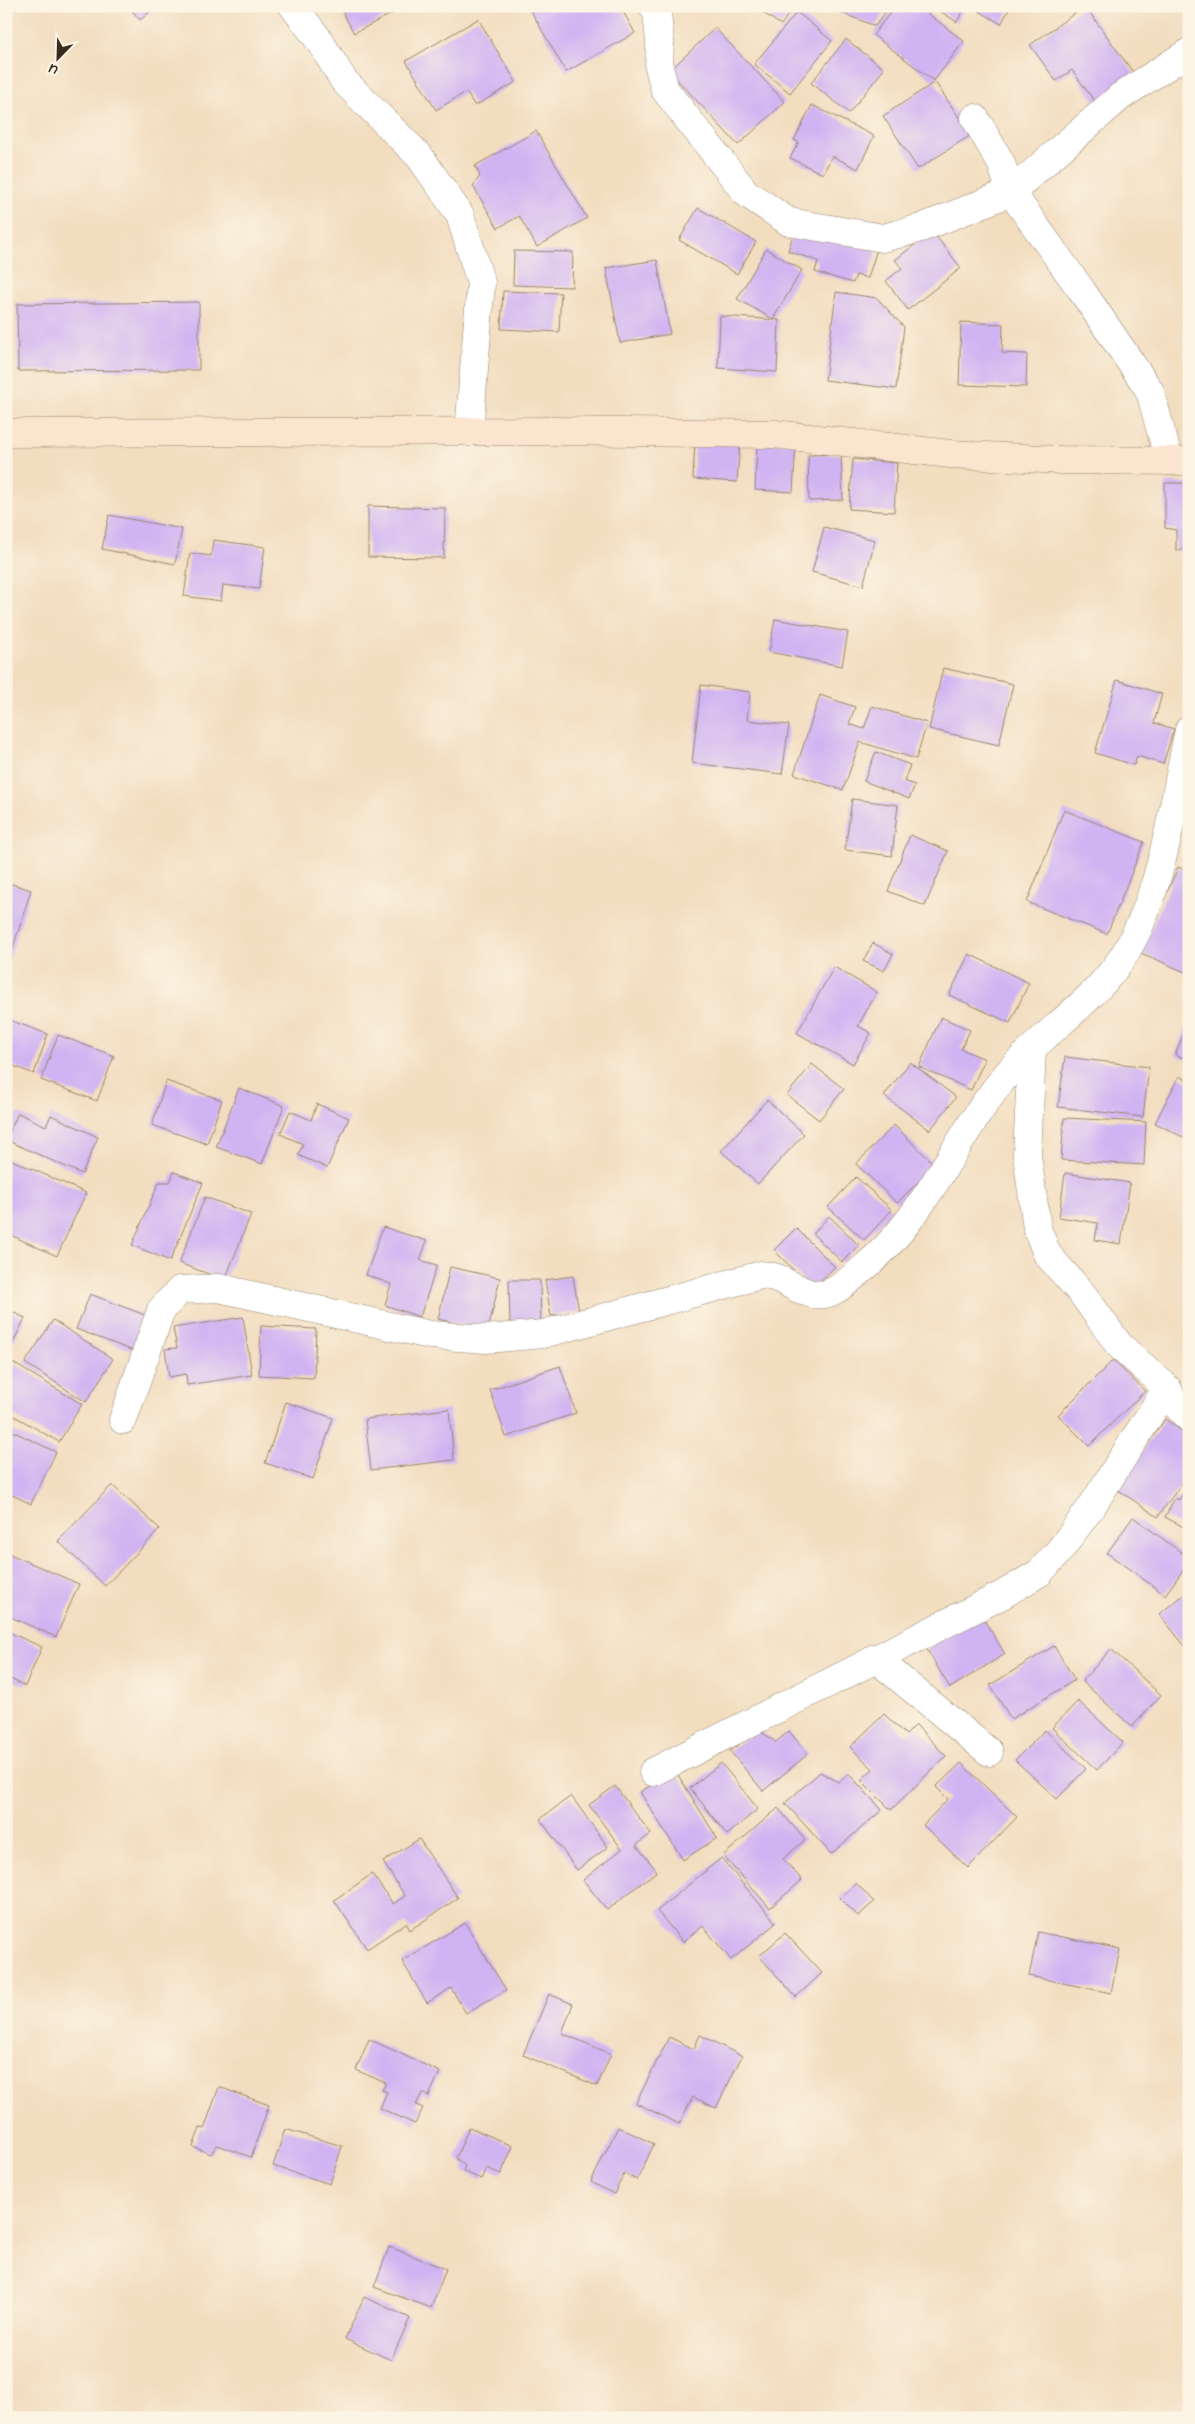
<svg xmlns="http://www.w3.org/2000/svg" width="1195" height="2424" font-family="'Architects Daughter',sans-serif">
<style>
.building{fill:#d0b3f2}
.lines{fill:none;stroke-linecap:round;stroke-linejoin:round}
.street-casing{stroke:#96846e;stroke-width:29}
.secondary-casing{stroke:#96846e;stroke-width:29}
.street{stroke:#fff;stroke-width:28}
.secondary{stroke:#fbe5cf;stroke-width:28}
</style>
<rect width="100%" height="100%" fill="#fcf5e5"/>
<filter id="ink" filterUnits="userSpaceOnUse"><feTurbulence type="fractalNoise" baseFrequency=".02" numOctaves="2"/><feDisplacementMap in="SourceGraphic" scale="10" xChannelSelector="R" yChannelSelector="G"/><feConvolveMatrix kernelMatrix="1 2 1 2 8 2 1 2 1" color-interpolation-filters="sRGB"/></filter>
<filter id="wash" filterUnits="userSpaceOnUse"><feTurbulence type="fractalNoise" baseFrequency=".0096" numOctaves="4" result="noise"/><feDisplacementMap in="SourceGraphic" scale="20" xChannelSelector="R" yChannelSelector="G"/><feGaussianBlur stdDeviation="1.12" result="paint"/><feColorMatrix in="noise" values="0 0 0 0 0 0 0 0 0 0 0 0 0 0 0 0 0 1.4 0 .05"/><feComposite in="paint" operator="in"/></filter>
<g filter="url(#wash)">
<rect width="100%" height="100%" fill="#f2ddbf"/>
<g id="blocks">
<g class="building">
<path d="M128,6h29l-17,14z"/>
<path d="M339,6h61l1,3 -47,24z"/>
<path d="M528,6h92l15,27 -69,39z"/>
<path d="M753,6h41l-13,19z"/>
<path d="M841,6h49l-15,20 -36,-14z"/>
<path d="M895,6h23l46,35 -30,40 -61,-46z"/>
<path d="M932,6h34l-9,16z"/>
<path d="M971,6h40l-10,18z"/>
<path d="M1085,6l50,69 -39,28 -24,-33 -16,11 -26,-36z"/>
<path d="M797,12l35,29 -42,52 -36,-29z"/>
<path d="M478,19l38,63 -41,24 -9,-14 -30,18 -30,-49z"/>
<path d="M715,28l70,74 -47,43 -69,-74z"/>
<path d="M846,39l38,30 -35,44 -38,-30z"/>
<path d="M935,82l36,53 -53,34 -35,-53z"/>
<path d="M812,105l62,31 -16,33 -26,-13 -9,18 -33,-16 9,-16 -5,-2z"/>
<path d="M536,131l51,87 -50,29 -18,-31 -21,12 -25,-42 7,-10 -5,-10z"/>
<path d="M698,208l58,34 -19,32 -58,-34z"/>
<path d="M796,225l81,24 -9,29 -12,-3 -3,8 -38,-11 3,-11 -30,-10z"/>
<path d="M932,231l29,37 -53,42 -22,-29 16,-13 -7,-8z"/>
<path d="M766,249l36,21 -29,49 -36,-20z"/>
<path d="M514,251l59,1 -1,35 -59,-2z"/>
<path d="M657,260l13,74 -50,9 -14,-75z"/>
<path d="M503,291l58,2 -2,39 -58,-3z"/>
<path d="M836,292l41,6 27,29 -8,62 -71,-9z"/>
<path d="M199,302v68l-181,1 -1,-67z"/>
<path d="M720,316l59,4 -2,52 -59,-4z"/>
<path d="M961,322l42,2 -1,29 25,1 -1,33 -67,-2z"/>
<path d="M695,440l45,3 -3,39 -44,-3z"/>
<path d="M757,443l39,1 -3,48 -38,-2z"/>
<path d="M841,454l2,46 -34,1 -1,-46z"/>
<path d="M853,459l44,4 -3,49 -45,-3z"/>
<path d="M1165,483h24v67h-13v-20l-11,-2z"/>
<path d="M368,506l77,2 -1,50 -76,-1z"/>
<path d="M109,515l73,14 -7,35 -73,-15z"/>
<path d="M824,527l51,13 -12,46 -51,-14z"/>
<path d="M213,540l52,7 -6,42 -36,-4 -2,16 -37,-5 6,-43 21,3z"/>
<path d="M775,619l73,13 -6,34 -73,-14z"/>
<path d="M943,668l70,16 -14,61 -70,-16z"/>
<path d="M1117,680l45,14 -8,29 20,6 -11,35 -26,-8 -3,9 -39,-12z"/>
<path d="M701,685l49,7 -3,28 42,5 -7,49 -90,-11z"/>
<path d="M820,695l35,12 -6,17 15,5 8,-23 55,17 -11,36 -56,-17 -17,48 -49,-16z"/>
<path d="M876,752l34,13 -6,16 11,4 -6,14 -45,-18z"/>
<path d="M852,799l46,6 -6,51 -47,-6z"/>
<path d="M1064,810l80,32 -37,92 -80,-32z"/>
<path d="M910,835l38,16 -23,55 -37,-15z"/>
<path d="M1178,867l11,5v92l-4,8 -44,-19z"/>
<path d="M6,882l25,8 -24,77h-1z"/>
<path d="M873,943l20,11 -9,17 -21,-10z"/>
<path d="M969,954l60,29 -19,40 -61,-28z"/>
<path d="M834,967l43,25 -19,34 13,7 -18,31 -56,-31z"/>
<path d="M941,1017l29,13 -9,19 24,10 -14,31 -52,-23z"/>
<path d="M6,1019l42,15 -14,40 -28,-11z"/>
<path d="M1189,1021v39l-14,-5z"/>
<path d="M58,1035l56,21 -17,45 -56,-21z"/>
<path d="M1065,1057l84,10 -6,50 -85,-10z"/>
<path d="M910,1062l46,35 -26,33 -46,-34z"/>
<path d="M812,1064l32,25 -25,31 -32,-25z"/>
<path d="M1179,1076l10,6v58l-34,-17z"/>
<path d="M166,1081l56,19 -15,44 -55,-19z"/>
<path d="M239,1088l45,18 -22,58 -46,-17z"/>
<path d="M767,1100l37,34 -46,50 -37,-33z"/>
<path d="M317,1104l32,14 -22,50 -29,-13 5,-11 -23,-10 10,-23 21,9z"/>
<path d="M18,1113l28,13 5,-11 47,22 -16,37 -76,-34z"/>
<path d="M1064,1118l82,4 -2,43 -83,-5z"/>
<path d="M894,1125l41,40 -38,38 -41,-39z"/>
<path d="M7,1158l79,35 -29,63 -51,-23z"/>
<path d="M174,1172l29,11 -33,78 -38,-16 27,-63h11z"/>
<path d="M1065,1173l65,10 -9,61 -26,-4 3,-17 -39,-6z"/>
<path d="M856,1177l36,33 -28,30 -36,-33z"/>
<path d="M205,1197l46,17 -26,66 -46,-17z"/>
<path d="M829,1216l30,29 -17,17 -29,-28z"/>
<path d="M383,1227l44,14 -7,19 17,5 -17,52 -35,-12 6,-21 -25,-9z"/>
<path d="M796,1228l39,39 -23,22 -38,-39z"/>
<path d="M450,1267l50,11 -12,53 -50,-12z"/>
<path d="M573,1276l6,36 -28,4 -6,-36z"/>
<path d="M509,1280h31l1,44 -31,1z"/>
<path d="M90,1294l60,23 -14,35 -60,-23z"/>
<path d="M6,1309l19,9 -19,39z"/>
<path d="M243,1317l9,58 -65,10 -1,-11 -17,3 -4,-28 12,-1 -4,-20z"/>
<path d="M53,1320l60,39 -27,43 -61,-39z"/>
<path d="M261,1326l55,3 -2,49 -55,-3z"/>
<path d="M1113,1360l32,31 -56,55 -31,-31z"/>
<path d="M13,1363l69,41 -23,38 -53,-31v-37z"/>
<path d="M560,1366l16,47 -70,24 -16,-47z"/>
<path d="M286,1402l47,16 -20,61 -48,-16z"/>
<path d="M449,1409l5,51 -83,10 -6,-51z"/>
<path d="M1165,1419l24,17v37l-31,44 -41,-28z"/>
<path d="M6,1428l50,24 -25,52 -25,-12z"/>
<path d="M1189,1482v48l-24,-13 10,-19 4,2z"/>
<path d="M112,1485l48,44 -55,57 -47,-45z"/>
<path d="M1133,1517l56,41v4l-24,33 -58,-42z"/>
<path d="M10,1554l69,30 -23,53 -50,-22v-52z"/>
<path d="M1189,1591v60l-30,-37z"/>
<path d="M981,1615l24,39 -55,34 -24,-40z"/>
<path d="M6,1631l36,16 -17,39 -19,-9z"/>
<path d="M1054,1646l21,34 -64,39 -21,-34z"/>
<path d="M1111,1649l50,46 -29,32 -50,-46z"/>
<path d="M1078,1701l45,41 -26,28 -45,-42z"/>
<path d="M884,1714l22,21 10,-10 30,31 -55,54 -30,-30 12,-11 -23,-22z"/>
<path d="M757,1729l19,13 13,-11 19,23 -45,37 -33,-40z"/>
<path d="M1045,1730l41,39 -29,30 -42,-39z"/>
<path d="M721,1763l37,46 -31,26 -37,-47z"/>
<path d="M961,1763l56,54 -49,51 -45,-43 25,-26 -12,-12z"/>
<path d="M675,1770l42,68 -34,22 -43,-68z"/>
<path d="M820,1772l19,10 10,-8 33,36 -51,44 -46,-51z"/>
<path d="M615,1786l36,48 -15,11 21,26 -50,39 -24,-30 39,-31 -33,-44z"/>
<path d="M571,1796l37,51 -31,23 -37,-51z"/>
<path d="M778,1808l27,32 -22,19 19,21 -32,28 -47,-52z"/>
<path d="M419,1839l39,59 -48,32 -4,-7 -39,26 -33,-49 38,-26 21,30 12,-8 -22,-34z"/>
<path d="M721,1858l55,65 -45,37 -28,-34 -20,16 -26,-31z"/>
<path d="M856,1883l18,19 -16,14 -18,-18z"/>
<path d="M465,1923l41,67 -40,23 -15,-25 -24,15 -25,-42z"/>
<path d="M1038,1932l82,17 -9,44 -82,-17z"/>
<path d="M785,1933l37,40 -26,24 -37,-41z"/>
<path d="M549,1994l24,10 -11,29 49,21 -14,32 -74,-31z"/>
<path d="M700,2035l42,21 -26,52 -23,-11 -14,27 -43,-21 33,-66 25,12z"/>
<path d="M369,2039l71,33 -11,24 -7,-3 -6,12 7,3 -8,16 -35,-16 7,-16 -5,-2 4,-7 -30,-13z"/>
<path d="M219,2087l50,18 -18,52 -34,-12 -6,9 -18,-7 7,-19 4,1z"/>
<path d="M469,2127l44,19 -12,28 -15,-6 -5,11 -18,-8 2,-5 -9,-8z"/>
<path d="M618,2127l36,17 -17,36 -13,-6 -10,20 -23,-12z"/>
<path d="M285,2129l57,17 -12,38 -57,-18z"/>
<path d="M389,2247l57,22 -15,39 -57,-21z"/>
<path d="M364,2297l46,21 -19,42 -46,-21z"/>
</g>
</g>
</g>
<g filter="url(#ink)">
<use href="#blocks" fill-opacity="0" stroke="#96846e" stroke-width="1"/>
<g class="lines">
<g class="street-casing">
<g id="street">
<path d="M293,6l26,34 25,41 76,76 40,58 21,68 -12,149"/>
<path d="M653,6l4,7 3,29 -1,25 6,23 81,103 43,29 94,16 38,-10 90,-36 110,-96 68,-44"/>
<path d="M975,118l26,45 10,29 71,99 68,100 19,70"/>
<path d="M1032,1050l-5,105 10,73 10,26 37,42 35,49 48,43 9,17 13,13"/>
<path d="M123,1420l38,-110 19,-20 39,-2 211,47 56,4 57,-5 218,-59c6,1 13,1 18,4 16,7 31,20 50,14 11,-4 23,-15 31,-22 68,-54 94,-134 148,-198 37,-43 90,-73 119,-123 36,-61 47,-150 62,-220"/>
<path d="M875,1658l114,94"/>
<path d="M653,1772l349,-177 37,-22 21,-23 32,-44 75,-118"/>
</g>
</g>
<g class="secondary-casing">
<path id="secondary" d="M6,433l550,-2 218,3 176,20 111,6 128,1"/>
</g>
<use href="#street" class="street"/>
<use href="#secondary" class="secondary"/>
</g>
</g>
<rect width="1195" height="2424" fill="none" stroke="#fcf5e5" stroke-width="25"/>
<g transform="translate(58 58) rotate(203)" stroke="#fcf5e5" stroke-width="4" paint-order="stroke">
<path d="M0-4L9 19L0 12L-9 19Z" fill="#3b2a1e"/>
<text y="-8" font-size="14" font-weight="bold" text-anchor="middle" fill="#3b2a1e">U</text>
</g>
</svg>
